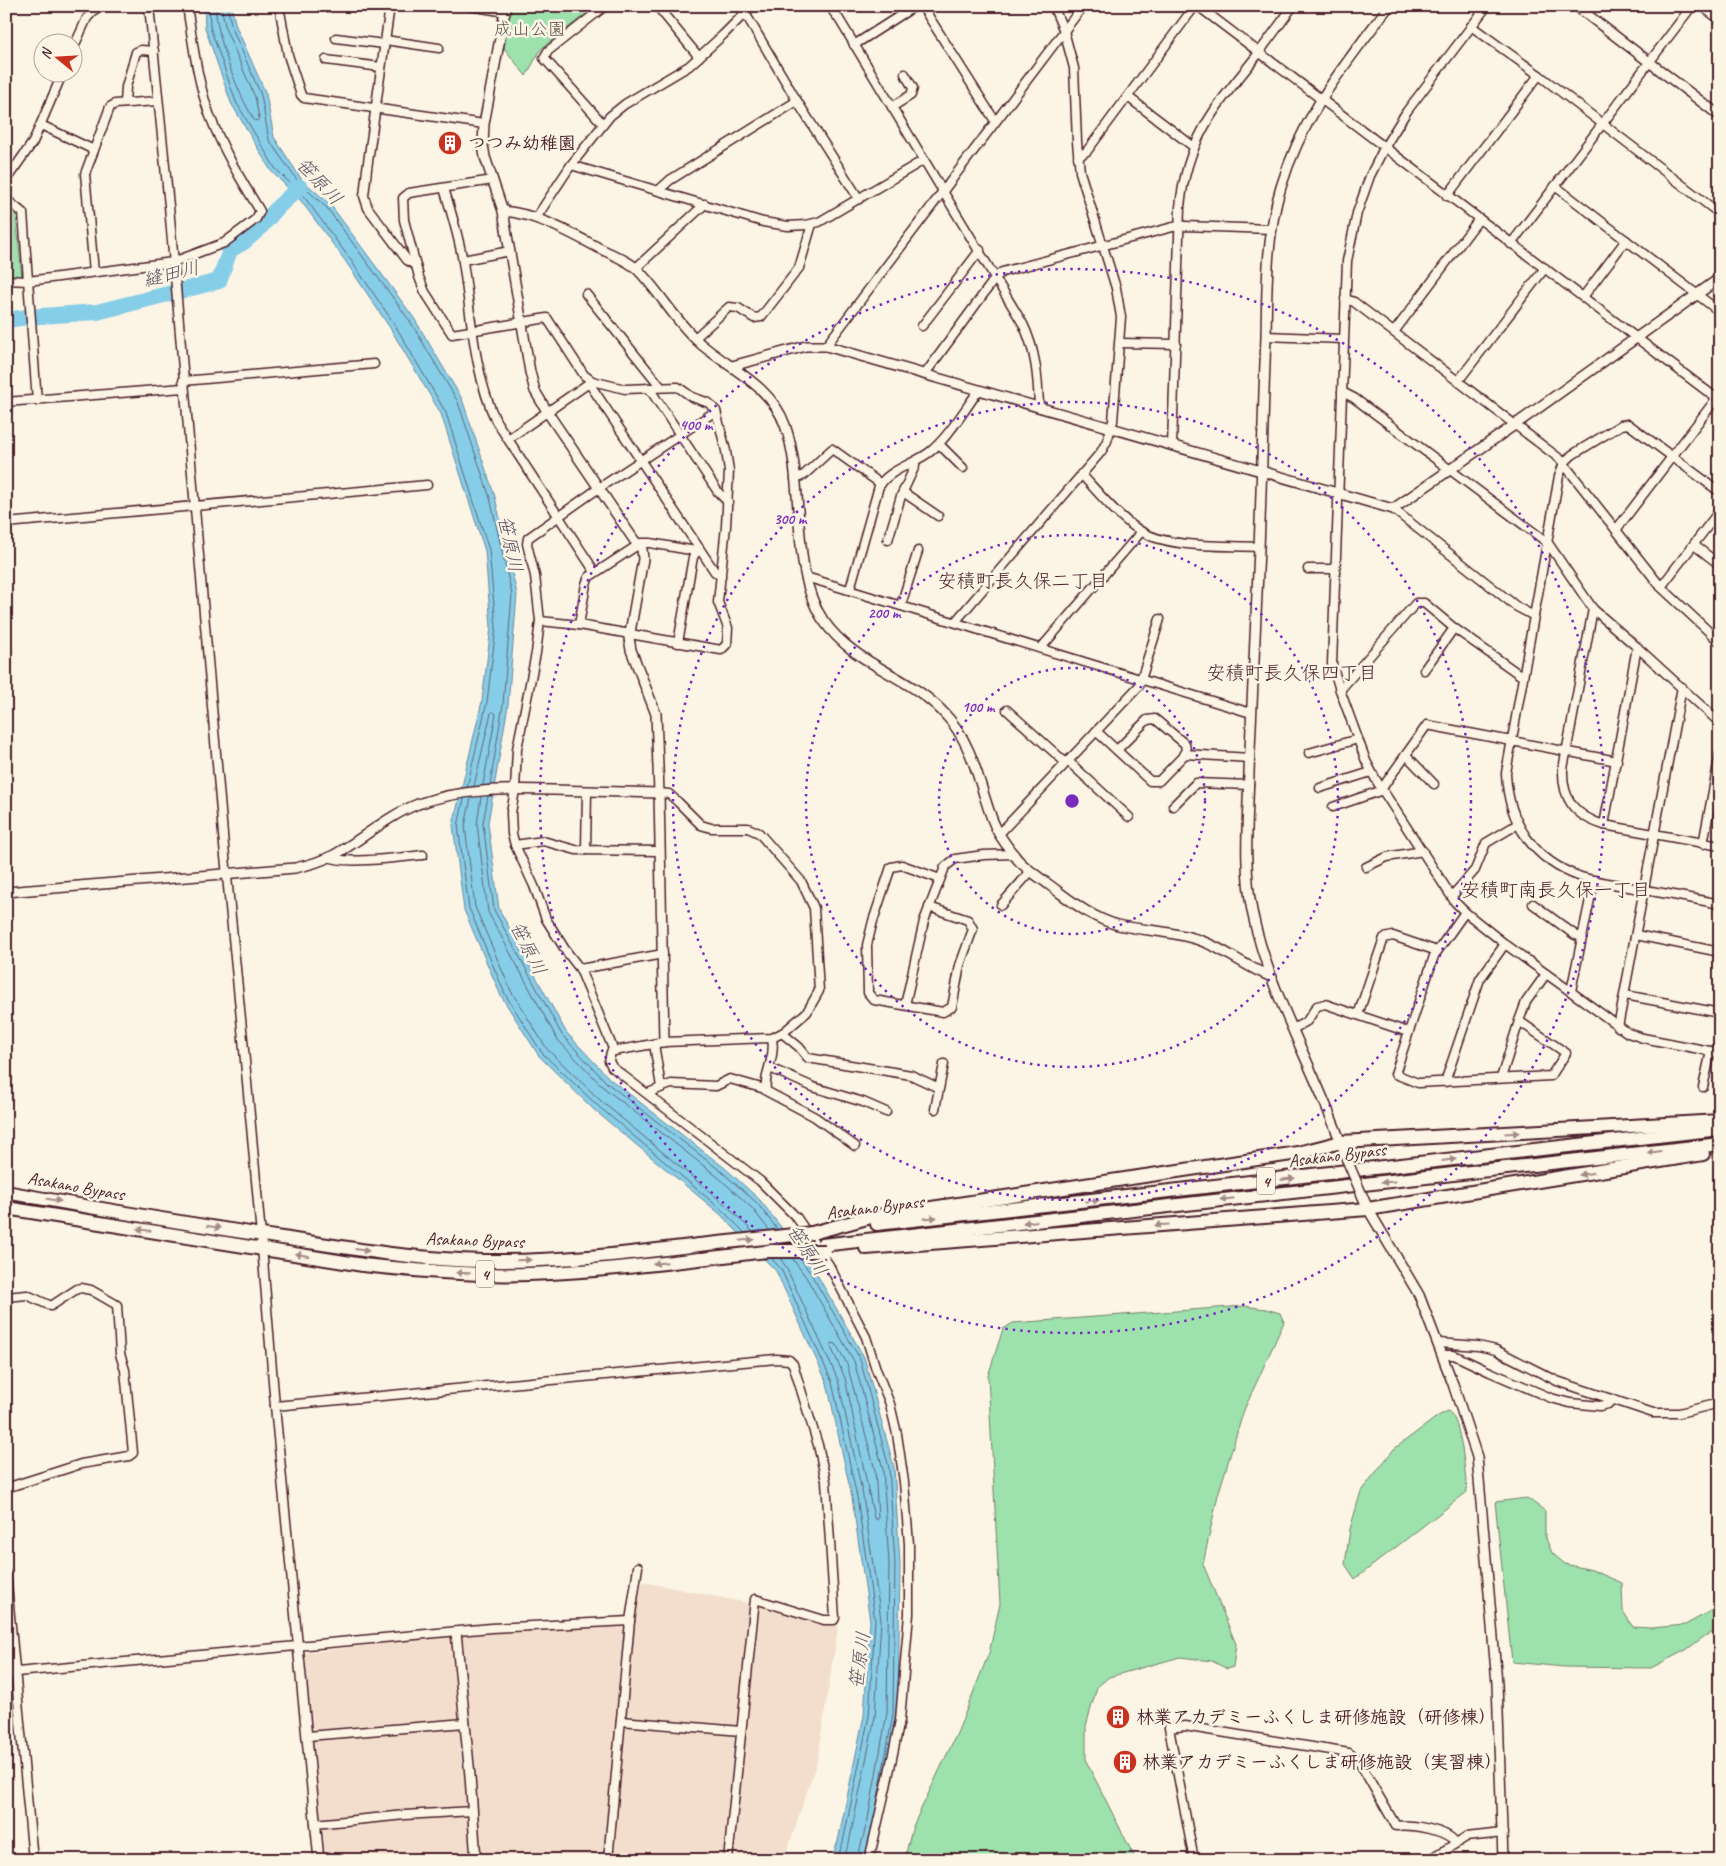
<svg xmlns="http://www.w3.org/2000/svg" width="1726" height="1866" font-family="Caveat,'Klee One',sans-serif">
<style>
.built{fill:#f3decd}
.green{fill:#9de1ac;stroke:#74806c}
.water{fill:#86cde7;stroke:#6e879c}
.lines{fill:none;stroke-linecap:round;stroke-linejoin:round}
.shore{stroke:#626576;stroke-width:1}
.river{stroke:#86cde7;stroke-width:16}
.minor-casing{stroke:#4a1f2b;stroke-width:11}
.tertiary-casing{stroke:#4a1f2b;stroke-width:12}
.trunk-casing{stroke:#4a1f2b;stroke-width:16}
.minor{stroke:#fcf5e5;stroke-width:8}
.tertiary{stroke:#fcf5e5;stroke-width:9}
.trunk{stroke:#fcf5e5;stroke-width:12}
.tertiary-bridge-casing{stroke:#4a1f2b;stroke-width:12;stroke-linecap:butt}
.trunk-bridge-casing{stroke:#4a1f2b;stroke-width:16;stroke-linecap:butt}
.tertiary-bridge{stroke:#fcf5e5;stroke-width:9}
.trunk-bridge{stroke:#fcf5e5;stroke-width:12}
.oneway{fill:#a38a88}
.ring{fill:none;stroke:#7b2cbf;stroke-width:2.5;stroke-dasharray:2.5 5}
.labels{text-anchor:middle;stroke-width:5;stroke-linejoin:round;paint-order:stroke}
.shield{fill:#fcf5e5;stroke:#7f5f63;stroke-width:1}
.shield-label{font-size:16px;font-weight:bold;fill:#4a1f2b}
.park-label{font-size:18px;fill:#5f504b;stroke:#fcf5e5}
.poi-label{font-size:18px;font-weight:bold;fill:#4a1f2b;stroke:#fcf5e5;text-anchor:start}
.street-label{font-size:18px;fill:#4a1f2b;stroke:#fcf5e5}
.water-label{font-size:19px;font-style:italic;fill:#5c5363;stroke:#fcf5e5}
.neighbourhood-label{font-size:19px;fill:#4a1f2b;stroke:#fcf5e5}
.centre{fill:#7b2cbf;stroke:#fcf5e5;stroke-width:2.5}
.ring-label{font-size:15px;text-anchor:middle;font-weight:bold;fill:#7b2cbf;stroke:#fcf5e5;stroke-width:5;stroke-linejoin:round;paint-order:stroke}
</style>
<rect width="100%" height="100%" fill="#fcf5e5"/>
<filter id="ink" filterUnits="userSpaceOnUse"><feTurbulence type="fractalNoise" baseFrequency=".02" numOctaves="2"/><feDisplacementMap in="SourceGraphic" scale="10" xChannelSelector="R" yChannelSelector="G"/><feConvolveMatrix kernelMatrix="1 2 1 2 8 2 1 2 1" color-interpolation-filters="sRGB"/></filter>
<g filter="url(#ink)">
<path class="built" d="M643,1582l196,39 -22,141 -33,98h-460l-22,-207 332,-39z"/>
<g class="green">
<path d="M510,6h86l-55,43 -15,27 -22,-28z"/>
<path d="M6,207l10,7 6,64h-16z"/>
<path d="M1244,1306l22,3 14,4 4,9 -40,88 -26,85 -15,69 33,80 -3,23 -6,2 -15,-8 -32,-4 -71,20 -12,10 -11,39v35l50,99h-232l9,-34 45,-95 31,-78 11,-49 -12,-228 15,-47 10,-6z"/>
<path d="M1448,1411c14,8 17,64 19,81l-112,87 -10,-15 5,-35 11,-38 33,-42 44,-33z"/>
<path d="M1527,1498l18,13v25l7,17 13,11 27,6 30,13 1,28 10,16 18,1 34,-3 35,-19v23l-15,7 -19,14 -35,18 -87,-1 -52,-5 -17,-160z"/>
</g>
<path class="water" d="M204,6h27l5,20 30,68 8,43 28,43 28,24 84,114 48,81 33,98 22,97 -9,111 -20,118 11,86 67,123 44,47 115,89 35,32 55,71 49,86 30,110 6,96 -2,151 -30,146h-37l7,-19 26,-126 6,-94 -18,-123 -25,-115 -51,-112 -56,-57 -127,-105 -54,-53 -38,-60 -37,-86 -11,-85 29,-124 9,-74 -6,-76 -44,-137 -51,-86 -44,-66 -45,-61 -30,-30 -40,-68 -26,-75z"/>
<g class="lines">
<g class="shore">
<path d="M209,6l1,21 26,75 39,66 30,30 45,61 45,66 51,88 43,137 7,77 -9,75 -20,85"/>
<path d="M215,6c3,36 21,83 39,114l3,1 2,-3 -4,-21 -29,-67 -5,-24"/>
<path d="M227,6l5,22 29,67 8,45 30,43 28,25 83,113 48,81 32,96 22,97 -9,109 -13,81"/>
<path d="M474,786l17,-73 2,-2 3,3 -13,71"/>
<path d="M488,796l-5,27 11,87 68,125 45,48 115,89 35,31 20,26"/>
<path d="M481,797l-4,27 11,88 69,127 46,48 115,90 34,31 17,22"/>
<path d="M471,798l-6,28 10,81 36,84 36,58 54,52 126,105 26,26"/>
<path d="M464,799l-6,27 11,82 36,86 37,59 55,52 126,106 22,22"/>
<path d="M771,1258l10,11 51,113 25,115 18,123 -6,96 -26,126 -6,18"/>
<path d="M780,1258l6,9 52,113 25,116 18,124 -6,97 -26,126 -6,17"/>
<path d="M792,1258l14,19 48,84 29,108 6,95 -2,149 -19,106 -11,41"/>
<path d="M800,1258l11,16 49,85 29,109 6,95 -2,151 -17,95"/>
<path d="M833,1343l3,1 11,20 28,106 3,47 -1,3 -3,-2 -29,-140 -14,-31z"/>
</g>
<path class="river" d="M6,320l22,-3 69,-5 122,-31 11,-31 14,-8 15,-13 20,-23 21,-19"/>
<g class="minor-casing">
<g id="minor">
<path d="M149,6l20,200 55,640 19,193 18,196 14,171 23,240"/>
<path d="M279,6l9,49 13,40 3,3 180,26"/>
<path d="M390,6l-23,163 -3,27 4,12 39,52 8,5"/>
<path d="M470,6l36,6"/>
<path d="M657,6l42,51"/>
<path d="M829,6l10,13 184,305c13,27 15,54 16,83"/>
<path d="M922,6l73,115"/>
<path d="M1198,6l522,395"/>
<path d="M1487,6l-80,105 -23,37 -14,28 -13,37 -10,48 -15,403 8,26 26,71 10,19 79,122 10,10 40,32 123,89 15,5 77,15"/>
<path d="M1702,6l18,14"/>
<path d="M745,13l52,88 62,98"/>
<path d="M1471,26l68,49 181,139"/>
<path d="M336,38l48,6"/>
<path d="M385,40l54,8"/>
<path d="M854,45l61,-39"/>
<path d="M72,51l15,-33 11,-12"/>
<path d="M326,60l55,7"/>
<path d="M1128,97l66,50"/>
<path d="M125,103l1,-16 10,-35 5,-2 13,1"/>
<path d="M892,107l19,-12 2,-7 -8,-14"/>
<path d="M603,124l-59,-66 4,-7 57,-45"/>
<path d="M41,125l53,25"/>
<path d="M1078,157l9,-6 108,-145"/>
<path d="M571,165l192,57 25,4 18,-1 13,-3 105,-62"/>
<path d="M6,180l27,-38 30,-70"/>
<path d="M493,180l-84,13 -6,5 1,22 15,57 6,15 27,42 95,-16 37,57 8,6 33,8 53,-2 14,10 17,6 7,8 10,40 3,20 -3,55 -8,76 10,26 -1,16 -6,6 -142,-25 -39,-4"/>
<path d="M1555,186l165,126"/>
<path d="M444,188c7,24 15,49 19,74 8,51 11,113 33,159l99,151"/>
<path d="M659,190l11,-10 127,-79"/>
<path d="M1447,196l92,-121"/>
<path d="M6,199l17,14 14,188"/>
<path d="M536,218l35,-53 39,-49 15,-12 64,-38 34,-31 29,-29"/>
<path d="M1511,244l181,-238"/>
<path d="M463,260l47,-9"/>
<path d="M636,268l69,-64"/>
<path d="M94,272l-9,-98 25,-67 5,-3 43,-3"/>
<path d="M6,280l22,1 145,-19 51,-19 32,-24 4,-8c-19,-31 -37,-61 -50,-95 -13,-35 -17,-73 -23,-110"/>
<path d="M586,294l75,93"/>
<path d="M1583,297l43,-57"/>
<path d="M1345,299l9,3 206,157 101,128 59,55"/>
<path d="M922,326l58,-76"/>
<path d="M1394,332l85,-113"/>
<path d="M1266,336l77,3"/>
<path d="M695,338l34,-31 9,1 16,10 7,-1 38,-49 13,-44"/>
<path d="M1120,343l56,1"/>
<path d="M826,346l257,-340"/>
<path d="M925,374l71,-97 6,-5 171,-45 11,-1 88,3"/>
<path d="M1459,380l86,-112"/>
<path d="M183,381l191,-17"/>
<path d="M589,383l126,189 6,4"/>
<path d="M649,388l69,104 10,10"/>
<path d="M1342,392l12,6 194,145 45,66 44,38 83,76"/>
<path d="M6,402l177,-14"/>
<path d="M508,439l84,-58"/>
<path d="M939,444l24,24"/>
<path d="M1172,446l8,-239c7,-70 37,-102 79,-154 11,-16 23,-31 34,-47"/>
<path d="M1081,474c18,19 36,42 58,56 29,19 85,15 120,17"/>
<path d="M795,479l9,-4 28,-26 49,35"/>
<path d="M903,492l35,24"/>
<path d="M1720,492l-92,-68 -7,1 -49,30 -8,8 -5,13 -53,297c2,50 28,88 75,104 17,5 35,7 53,11 28,5 57,10 86,16"/>
<path d="M1393,509l124,98 17,9"/>
<path d="M6,523l421,-38"/>
<path d="M1616,530l100,-131"/>
<path d="M888,540l13,-44 14,-30v-4"/>
<path d="M1694,545l26,20"/>
<path d="M1308,569h27"/>
<path d="M806,577l445,136"/>
<path d="M1661,587l59,-77"/>
<path d="M850,589l29,-103c12,-18 36,-22 52,-35 18,-15 34,-42 48,-61"/>
<path d="M901,605l17,-54"/>
<path d="M1593,609l-30,160c-1,31 12,47 41,56l116,21"/>
<path d="M955,622l146,-170 6,-11 6,-20 8,-104 -5,-29 -36,-116 -3,-30 -3,-74 -10,-37 -11,-25"/>
<path d="M579,625l7,-41 3,-7 52,-34h9l46,8"/>
<path d="M678,643l15,-86 6,-9"/>
<path d="M1041,648l100,-116"/>
<path d="M1424,670l30,-42"/>
<path d="M1340,690l76,-87h8l30,25 69,49"/>
<path d="M1007,710l59,53"/>
<path d="M1096,731l54,50h9l26,-27 65,4"/>
<path d="M1117,750l30,-30 8,-1 30,25 1,6 -3,5"/>
<path d="M1309,753l49,-14"/>
<path d="M1406,755l28,29"/>
<path d="M1068,761l61,56"/>
<path d="M1320,788l51,-16"/>
<path d="M659,793l10,1 9,8 23,23 10,3h37l11,5 42,48 13,27 5,83 -12,21 -23,20 -12,6 -108,4 -50,9 -3,1 -2,9 3,6 148,114 37,37 32,47 37,72 10,32 14,35 7,30 7,48 5,62v70l-9,106 -14,67 -17,73"/>
<path d="M1173,806l23,-23 53,2"/>
<path d="M1333,807l47,-16 47,-66 190,36"/>
<path d="M1604,825l33,-178"/>
<path d="M999,834l140,-148 21,-67"/>
<path d="M1703,844l17,-90"/>
<path d="M515,845l28,-4 33,9 84,1"/>
<path d="M586,850l1,-59"/>
<path d="M329,857c15,8 75,0 94,-2"/>
<path d="M1366,867l21,-10 36,-6"/>
<path d="M1452,896l23,-26 11,-27 32,-19"/>
<path d="M1533,904l42,31 7,2"/>
<path d="M1001,905l30,-34"/>
<path d="M929,907l39,13 5,9 -13,36 -8,42 -9,5 -69,-12 -6,-7 -1,-48 6,-24 18,-54 11,-2 38,14"/>
<path d="M1465,912l-31,44 -39,118 23,9 133,-7 15,-23 -47,-32 7,-19 20,-28"/>
<path d="M1636,935l84,17"/>
<path d="M580,969l83,-15"/>
<path d="M1571,991l23,-111"/>
<path d="M1625,995l95,18"/>
<path d="M905,1005l19,-84 21,-54 10,-8 29,-4 30,-1"/>
<path d="M1358,1015l26,-77 9,-2 44,15"/>
<path d="M1618,1027l64,-340"/>
<path d="M1293,1029l14,-8 10,-15 8,-2 83,28"/>
<path d="M782,1033l17,14 9,11 103,17 28,13"/>
<path d="M772,1038c4,21 -9,36 -6,53l49,26 40,29"/>
<path d="M654,1044l7,43"/>
<path d="M614,1051l-34,-82 -14,-18 -20,-32 -12,-33 -19,-41 -3,-11 -1,-21 4,-23 2,-41 19,-96 4,-32 -5,-45 -8,-32 1,-6 71,-50 117,-77"/>
<path d="M770,1068l43,19 50,15 23,10"/>
<path d="M1501,1078l18,-57"/>
<path d="M1445,1082l35,-103 25,-35"/>
<path d="M1703,1087l8,-36"/>
<path d="M648,1093l23,-9 45,2 14,-7 35,10"/>
<path d="M935,1109l9,-45"/>
<path d="M6,1297l21,-2 24,11 26,-17 4,-1 10,2 26,15 3,49 5,16 8,83 -4,3 -48,8 -75,24"/>
<path d="M1439,1343l39,3 18,4 61,31 96,32h26l41,-10"/>
<path d="M1443,1355h11l36,17 61,26 19,5 30,3 8,-2 4,-5"/>
<path d="M275,1406l501,-47 13,1 4,4 25,81 8,36 9,137 -1,2h-10l-69,-21 -27,261"/>
<path d="M6,1573l27,287"/>
<path d="M6,1673l485,-45 139,-7"/>
<path d="M621,1721l120,10"/>
<path d="M308,1736l157,-13"/>
<path d="M315,1824l90,-9 67,-4"/>
<path d="M1431,1859l35,-22 37,-4"/>
<path d="M608,1860l22,-239 8,-54"/>
<path d="M1194,1860l-25,-132 16,-2 11,2 153,25 9,7 38,66c15,-2 51,4 59,16"/>
</g>
</g>
<g class="tertiary-casing">
<g id="tertiary">
<path d="M506,6l-22,118 -1,21 2,12 18,54 27,161 5,19 13,22 86,127 8,9 1,10 -14,79 2,12 25,64 3,79 5,249"/>
<path d="M1576,6l144,110"/>
<path d="M503,211c35,3 67,22 98,38 12,6 26,11 36,20 23,23 40,55 65,76 30,25 69,41 83,80 21,59 4,144 38,195 32,46 84,54 120,92 23,23 32,53 41,83 4,13 8,27 15,39 6,9 13,20 21,28 8,8 19,15 28,22 22,16 43,34 70,41 27,6 55,6 81,15 27,9 47,28 73,37"/>
<path d="M732,366l74,-20h20l567,163 123,-85 204,-146"/>
<path d="M6,892l289,-24c14,-3 27,-7 39,-13 29,-16 53,-39 84,-51 45,-16 89,-15 135,-14 35,1 71,2 106,3"/>
<path d="M1347,1160c-28,-84 -77,-162 -95,-249 -9,-46 -4,-92 -3,-139 3,-74 7,-149 10,-224 3,-70 4,-141 7,-211 1,-51 0,-101 15,-150 22,-73 63,-121 108,-181"/>
<path d="M1362,1195l6,14 51,86 34,89 24,73 20,226 6,177"/>
<path d="M456,1632l14,144 6,84"/>
<path d="M298,1646l21,214"/>
</g>
</g>
<g class="trunk-casing">
<g id="trunk">
<path d="M6,1192c92,17 184,32 276,46 67,10 134,22 202,23 72,1 143,-7 215,-16"/>
<path d="M6,1208l357,57c55,6 111,11 166,9 80,-3 159,-14 238,-23"/>
<path d="M877,1224l843,-95"/>
<path d="M812,1233l59,-16 427,-64 43,-11 379,-21"/>
<path d="M822,1245l898,-101"/>
<path d="M866,1248l502,-39 335,-55"/>
</g>
</g>
<use href="#minor" class="minor"/>
<use href="#tertiary" class="tertiary"/>
<use href="#trunk" class="trunk"/>
<g class="tertiary-bridge-casing">
<path id="tertiary-bridge" d="M1347,1160l15,35"/>
</g>
<g class="trunk-bridge-casing">
<g id="trunk-bridge">
<path d="M699,1245l113,-12"/>
<path d="M767,1251h58"/>
</g>
</g>
<use href="#tertiary-bridge" class="tertiary-bridge"/>
<use href="#trunk-bridge" class="trunk-bridge"/>
</g>
<defs><path id="oneway-solid" d="M-6-.8H1V-3.2L6.5 0L1 3.2V.8H-6Z" transform="scale(1.25)"/></defs>
<g class="oneway">
<use href="#oneway-solid" transform="translate(1512 1133) rotate(-3)"/>
<use href="#oneway-solid" transform="translate(1654 1152) rotate(173)"/>
<use href="#oneway-solid" transform="translate(1449 1160) rotate(-7)"/>
<use href="#oneway-solid" transform="translate(1586 1174) rotate(171)"/>
<use href="#oneway-solid" transform="translate(1288 1179) rotate(-7)"/>
<use href="#oneway-solid" transform="translate(1388 1182) rotate(174)"/>
<use href="#oneway-solid" transform="translate(1227 1199) rotate(174)"/>
<use href="#oneway-solid" transform="translate(54 1200) rotate(10)"/>
<use href="#oneway-solid" transform="translate(1092 1201) rotate(-6)"/>
<use href="#oneway-solid" transform="translate(930 1218) rotate(-6)"/>
<use href="#oneway-solid" transform="translate(1030 1222) rotate(173)"/>
<use href="#oneway-solid" transform="translate(1162 1225) rotate(176)"/>
<use href="#oneway-solid" transform="translate(214 1227) rotate(9)"/>
<use href="#oneway-solid" transform="translate(144 1230) rotate(-171)"/>
<use href="#oneway-solid" transform="translate(747 1240) rotate(-6)"/>
<use href="#oneway-solid" transform="translate(362 1250) rotate(8)"/>
<use href="#oneway-solid" transform="translate(302 1255) rotate(-171)"/>
<use href="#oneway-solid" transform="translate(524 1260) rotate(-1)"/>
<use href="#oneway-solid" transform="translate(660 1263) rotate(174)"/>
<use href="#oneway-solid" transform="translate(463 1273) rotate(-178)"/>
</g>
</g>
<g class="ring">
<circle cx="1072" cy="801" r="133"/>
<circle cx="1072" cy="801" r="266"/>
<circle cx="1072" cy="801" r="399"/>
<circle cx="1072" cy="801" r="532"/>
</g>
<defs>
<g id="building-disc" transform="scale(1.25)"><circle r="9.5" fill="#c8321e" stroke="#fcf5e5"/><path d="M-4-6H4V6H1V3H-1V6H-4ZM-2.5-4.3h1.7v1.8h-1.7ZM.8-4.3h1.7v1.8H.8ZM-2.5-1h1.7V.8h-1.7ZM.8-1h1.7V.8H.8Z" fill="#fff"/></g>
</defs>
<g fill-rule="evenodd">
<use href="#building-disc" x="450" y="143"/>
<use href="#building-disc" x="1118" y="1717"/>
<use href="#building-disc" x="1125" y="1762"/>
</g>
<g class="labels">
<g class="shield">
<rect x="1257" y="1167.5" width="18" height="27" rx="4"/>
<rect x="476" y="1260.5" width="18" height="27" rx="4"/>
</g>
<g class="shield-label">
<text x="1266" y="1187">4</text>
<text x="485" y="1280">4</text>
</g>
<g class="park-label">
<text x="530" y="35">成山公園</text>
</g>
<g class="poi-label">
<text x="468" y="149">つつみ幼稚園</text>
<text x="1136" y="1723">林業アカデミーふくしま研修施設（研修棟）</text>
<text x="1142" y="1768">林業アカデミーふくしま研修施設（実習棟）</text>
</g>
<g class="street-label">
<text transform="translate(1337 1155) rotate(-7)" y="6">Asakano Bypass</text>
<text transform="translate(76 1186) rotate(10)" y="6">Asakano Bypass</text>
<text transform="translate(875 1207) rotate(-7)" y="6">Asakano Bypass</text>
<text transform="translate(475 1240) rotate(2)" y="6">Asakano Bypass</text>
</g>
<g class="water-label">
<text transform="translate(320 181) rotate(46)" y="7">笹原川</text>
<text transform="translate(171 273) rotate(-14)" y="7">縫田川</text>
<text transform="translate(511 544) rotate(78)" y="7">笹原川</text>
<text transform="translate(529 948) rotate(63)" y="7">笹原川</text>
<text transform="translate(808 1250) rotate(57)" y="7">笹原川</text>
<text transform="translate(859 1660) rotate(-82)" y="7">笹原川</text>
</g>
<g class="neighbourhood-label">
<text x="1023" y="587">安積町長久保二丁目</text>
<text x="1292" y="679">安積町長久保四丁目</text>
<text x="1556" y="896">安積町南長久保一丁目</text>
</g>
</g>
<circle cx="1072" cy="801" r="8" class="centre"/>
<g class="ring-label">
<text x="696" y="430">400 m</text>
<text x="790" y="524">300 m</text>
<text x="884" y="618">200 m</text>
<text x="978" y="712">100 m</text>
</g>
<rect width="1726" height="1866" fill="none" stroke="#fcf5e5" stroke-width="25"/>
<rect x="12" y="12" width="1701" height="1841" fill="none" stroke="#4a1f2b" stroke-width="2" filter="url(#ink)"/>
<g transform="translate(58 58) rotate(288)"><circle r="24" fill="#fcf5e5" stroke="#b59f9b"/>
<path d="M0-4L9 19L0 12L-9 19Z" fill="#c8321e"/>
<text y="-8" font-size="14" font-weight="bold" text-anchor="middle" fill="#4a1f2b">N</text>
</g>
</svg>
